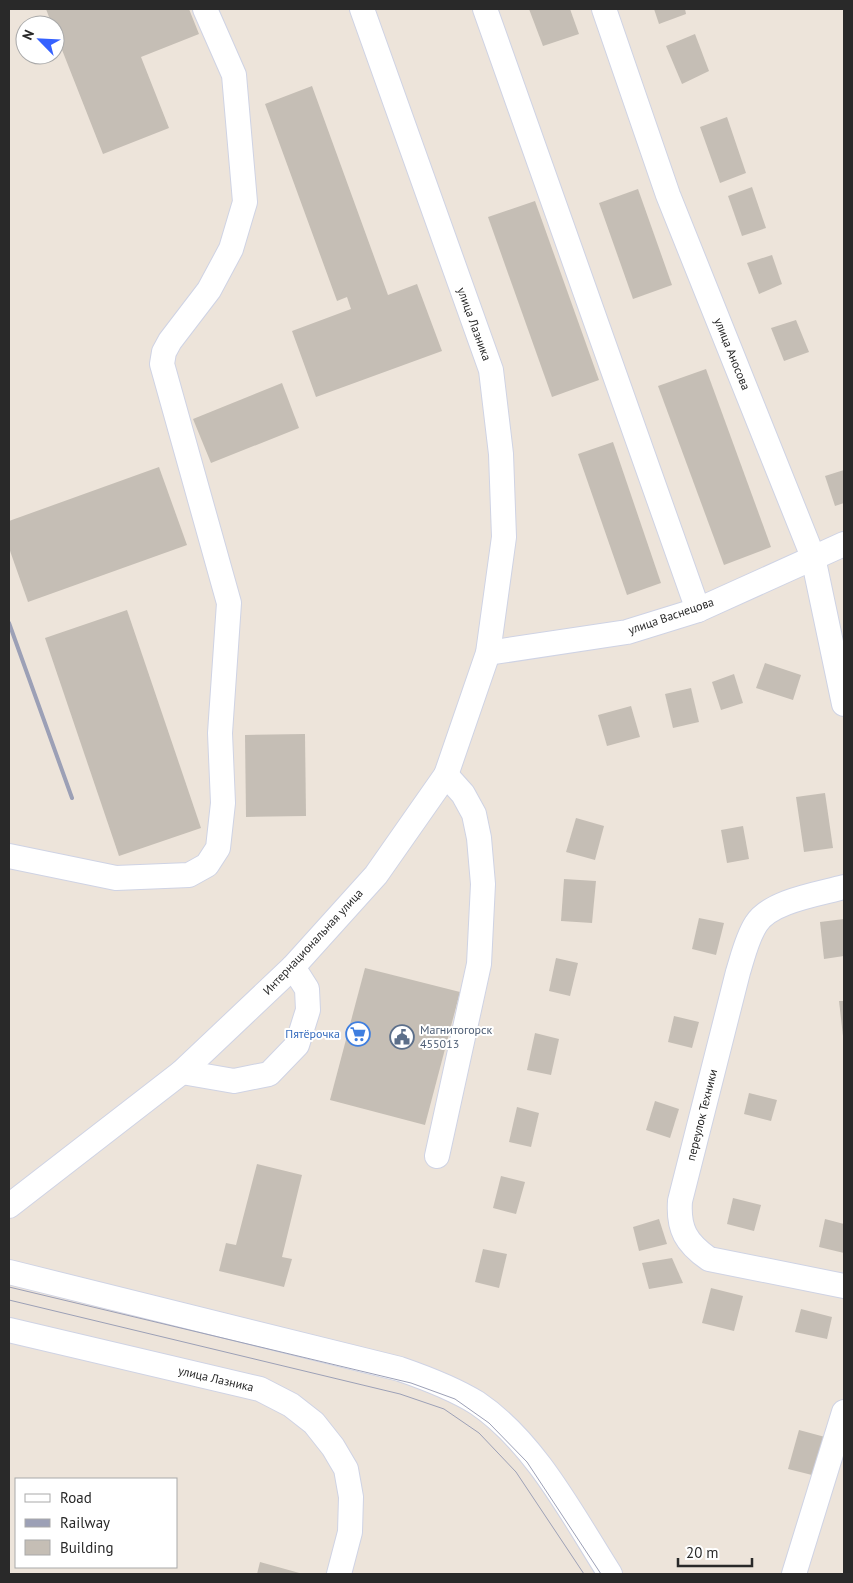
<svg xmlns="http://www.w3.org/2000/svg" width="853" height="1583" font-family="'PT Sans',sans-serif">
<style>
.building{fill:#c5beb5}
.lines{fill:none;stroke-linecap:round;stroke-linejoin:round}
.minor-casing{stroke:#cfd3e4;stroke-width:26}
.minor{stroke:#fff;stroke-width:24}
.tram{stroke:#9ca0b6;stroke-width:1}
.rail{stroke:#9ca0b6;stroke-width:4}
.labels{text-anchor:middle;stroke-width:4;stroke-linejoin:round;paint-order:stroke}
.street-label{font-size:12px;fill:#292929;stroke:#fff}
.service-label{font-size:12px;fill:#4e5e75;stroke:#fff;text-anchor:start}
.shop-label{font-size:12px;fill:#366cbe;stroke:#fff;text-anchor:end}
</style>
<rect width="100%" height="100%" fill="#ede4da"/>
<g class="building">
<path d="M46,9h143l10,25 -58,23 28,71 -66,26 -48,-122v-7h-3z"/>
<path d="M529,9h41l9,25 -36,12z"/>
<path d="M654,9h31l1,5 -27,10z"/>
<path d="M695,34l14,37 -27,13 -16,-38z"/>
<path d="M312,86l76,209 29,-11 25,67 -126,46 -24,-66 59,-22 -4,-12 -10,4 -72,-197z"/>
<path d="M727,117l19,56 -26,10 -20,-56z"/>
<path d="M752,187l14,41 -24,8 -14,-40z"/>
<path d="M638,189l34,96 -39,14 -34,-96z"/>
<path d="M535,201l64,179 -47,17 -64,-180z"/>
<path d="M772,255l10,29 -23,10 -12,-31z"/>
<path d="M796,320l13,32 -25,9 -13,-33z"/>
<path d="M706,369l65,178 -47,18 -66,-179z"/>
<path d="M282,383l17,45 -88,35 -18,-44z"/>
<path d="M613,442l48,141 -34,12 -49,-141z"/>
<path d="M159,467l28,78 -159,57 -19,-54v-27z"/>
<path d="M844,470v33l-9,3 -10,-30z"/>
<path d="M127,610l74,218 -82,28 -74,-218z"/>
<path d="M765,663l36,12 -8,25 -37,-12z"/>
<path d="M734,674l9,29 -22,7 -9,-28z"/>
<path d="M691,688l8,34 -26,6 -8,-34z"/>
<path d="M631,706l9,31 -33,9 -9,-31z"/>
<path d="M305,734l1,82 -60,1 -1,-82z"/>
<path d="M825,793l8,55 -29,4 -8,-55z"/>
<path d="M576,818l28,8 -9,34 -29,-8z"/>
<path d="M743,826l6,33 -22,4 -6,-33z"/>
<path d="M564,879l32,2 -4,42 -31,-2z"/>
<path d="M699,918l25,5 -8,32 -24,-6z"/>
<path d="M844,919v37l-20,3 -4,-37z"/>
<path d="M556,958l22,5 -8,33 -21,-5z"/>
<path d="M365,968l95,24 -35,133 -95,-25z"/>
<path d="M839,1001h5v35h-1z"/>
<path d="M674,1016l25,6 -7,26 -24,-6z"/>
<path d="M535,1033l24,6 -8,36 -24,-5z"/>
<path d="M749,1093l28,7 -6,21 -27,-7z"/>
<path d="M655,1101l24,8 -9,29 -24,-8z"/>
<path d="M517,1107l22,6 -8,34 -22,-5z"/>
<path d="M257,1164l45,11 -20,82 10,2 -8,28 -65,-16 7,-28 10,2z"/>
<path d="M501,1176l24,6 -9,32 -23,-6z"/>
<path d="M733,1198l28,7 -7,26 -27,-7z"/>
<path d="M659,1219l8,25 -28,7 -6,-24z"/>
<path d="M825,1219l19,5v29l-25,-6z"/>
<path d="M483,1249l24,5 -8,34 -24,-6z"/>
<path d="M672,1258l11,25 -34,6 -7,-26z"/>
<path d="M711,1288l32,8 -9,35 -32,-8z"/>
<path d="M801,1309l31,8 -5,22 -32,-7z"/>
<path d="M799,1430l26,7 -9,39 -28,-7z"/>
<path d="M260,1562l43,12h-46z"/>
</g>
<g class="lines">
<g class="minor-casing">
<g id="minor">
<path d="M485,9l213,601"/>
<path d="M604,9l64,186 145,362 31,147"/>
<path d="M488,653l139,-21 71,-22 146,-66"/>
<path d="M9,856l107,22 73,-3 18,-10 11,-17 5,-45 -3,-70 9,-130 -67,-239 2,-12 6,-11 39,-51 22,-41 14,-47 -11,-127 -29,-66"/>
<path d="M844,887c-25,7 -74,14 -88,37 -9,14 -13,32 -18,48l-58,229c-2,28 6,42 29,58l135,27"/>
<path d="M182,1072l52,9 35,-7 28,-29 11,-35 -1,-21 -14,-22"/>
<path d="M437,1156l42,-192 4,-80 -4,-46 -5,-24 -11,-20 -17,-19"/>
<path d="M9,1206l173,-134 111,-105 83,-92 70,-100 42,-122 16,-116 -3,-83 -10,-84 -129,-361"/>
<path d="M9,1272l391,97c26,9 53,19 77,34 58,39 96,113 133,171"/>
<path d="M9,1330l251,59 31,16 23,18 19,24 13,22 5,28 -1,35 -11,42"/>
<path d="M794,1574l50,-162"/>
</g>
</g>
<use href="#minor" class="minor"/>
<g class="tram">
<path d="M9,1287l402,96 44,16 34,24 38,39 74,112"/>
<path d="M9,1300l391,94 44,15 35,24 37,39 68,102"/>
</g>
<path class="rail" d="M9,623l63,175"/>
</g>
<defs>
<g id="supermarket-ring" transform="scale(1.25)"><circle r="9.5" fill="#fff" stroke="#3f7fe0" stroke-width="1.5"/><path d="M-6-5.5h2.5l.6 2H6L4.5 2H-2.5L-4.4-4H-6ZM-1.5 3.2a1.3 1.3 0 1 0 .1 0ZM3 3.2a1.3 1.3 0 1 0 .1 0Z" fill="#3f7fe0"/></g>
<g id="civic-ring" transform="scale(1.25)"><circle r="9.5" fill="#fff" stroke="#5c6f8a" stroke-width="1.5"/><path d="M-.6-6.5H3V-4.5H.6V-3L4-1V1h2V6H-6V1h2V-1L-.6-3ZM-1.2 2.5V6h2.4V2.5Z" fill="#5c6f8a"/></g>
</defs>
<g fill-rule="evenodd">
<use href="#supermarket-ring" x="358" y="1034"/>
<use href="#civic-ring" x="402" y="1037"/>
</g>
<g class="labels">
<g class="street-label">
<text transform="translate(474 324) rotate(70)" y="4">улица Лазника</text>
<text transform="translate(732 354) rotate(68)" y="4">улица Аносова</text>
<text transform="translate(671 616) rotate(-19)" y="4">улица Васнецова</text>
<text transform="translate(313 942) rotate(-47)" y="4">Интернациональная улица</text>
<text transform="translate(702 1115) rotate(-76)" y="4">переулок Техники</text>
<text transform="translate(216 1379) rotate(13)" y="4">улица Лазника</text>
</g>
<g class="service-label">
<text x="420" y="1034">Магнитогорск<tspan x="420" dy="14">455013</tspan></text>
</g>
<g class="shop-label">
<text x="340" y="1038">Пятёрочка</text>
</g>
</g>
<rect width="853" height="1583" fill="none" stroke="#292929" stroke-width="20"/>
<rect x="15" y="1478" width="162" height="90" fill="#ffffff" stroke="#a9a9a9"/>
<rect x="25" y="1494" width="25" height="8" fill="#ffffff" stroke="#a9a9a9"/>
<text x="60" y="1503" font-size="15" fill="#292929">Road</text>
<rect x="25" y="1519" width="25" height="8" fill="#9ca0b6" stroke="#a9a9a9"/>
<text x="60" y="1528" font-size="15" fill="#292929">Railway</text>
<rect x="25" y="1540" width="25" height="15" fill="#c5beb5" stroke="#a9a9a9"/>
<text x="60" y="1553" font-size="15" fill="#292929">Building</text>
<g transform="translate(40 40) rotate(294)"><circle r="24" fill="#ffffff" stroke="#a9a9a9"/>
<path d="M0-4L9 19L0 12L-9 19Z" fill="#3561ff"/>
<text y="-8" font-size="14" font-weight="bold" text-anchor="middle" fill="#292929">N</text>
</g>
<path d="M678 1558v8h74v-8" fill="none" stroke="#292929" stroke-width="2.5"/>
<text x="686" y="1558" font-size="15" fill="#292929" stroke="#ffffff" stroke-width="4" paint-order="stroke">20 m</text>
</svg>
